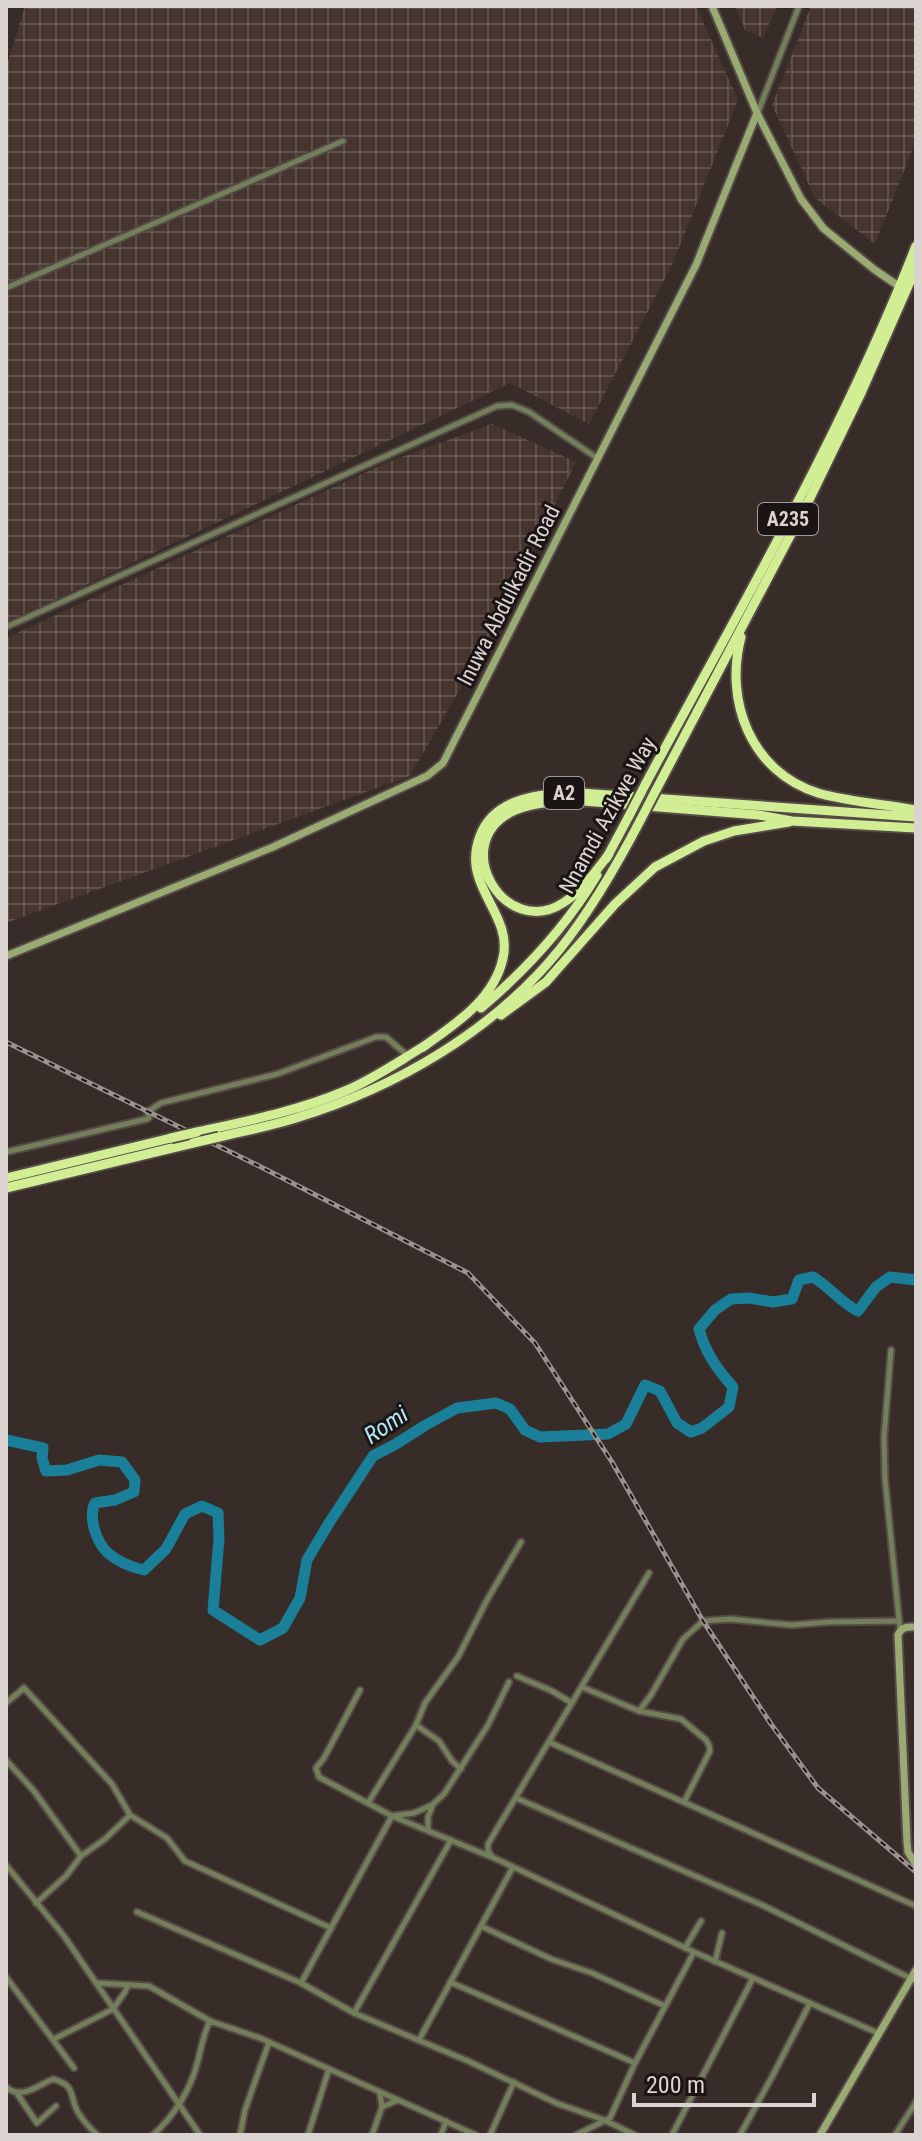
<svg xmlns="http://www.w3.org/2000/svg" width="922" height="2141" font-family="'Roboto Condensed',sans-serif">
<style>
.industrial{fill:url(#industrial-grid)}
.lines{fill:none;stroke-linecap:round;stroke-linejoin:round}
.river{stroke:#1a7f99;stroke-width:11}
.street-casing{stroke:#554a46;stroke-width:9}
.secondary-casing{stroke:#554a46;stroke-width:11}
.highway-casing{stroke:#554a46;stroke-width:13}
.street{stroke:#737e5b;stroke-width:5}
.secondary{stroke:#99ab73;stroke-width:7}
.highway{stroke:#d2ee95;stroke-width:9}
.rail-casing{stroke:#9b928f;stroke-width:5}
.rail{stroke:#1a1514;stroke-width:2;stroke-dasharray:6;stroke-linecap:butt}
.highway-bridge-casing{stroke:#554a46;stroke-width:13;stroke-linecap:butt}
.highway-bridge{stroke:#d2ee95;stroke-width:9}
.labels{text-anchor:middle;stroke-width:6;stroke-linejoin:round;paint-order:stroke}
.shield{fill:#1a1514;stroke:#a19a98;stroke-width:2}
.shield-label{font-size:20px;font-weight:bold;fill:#dbd3d0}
.street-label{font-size:22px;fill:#dbd3d0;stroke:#1a1514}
.water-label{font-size:24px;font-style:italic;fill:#b1e6f7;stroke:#1a1514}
</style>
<defs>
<pattern id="industrial-grid" width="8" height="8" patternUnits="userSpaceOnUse" patternTransform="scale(2)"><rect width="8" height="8" fill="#46352e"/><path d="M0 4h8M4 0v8" fill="none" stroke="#60514b"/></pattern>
</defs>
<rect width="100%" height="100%" fill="#372c28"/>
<g class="industrial">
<path d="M25,6h671l42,94 -65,163 -84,161 -79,-41 -504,240v-555z"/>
<path d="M735,6h42l-14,32 -18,-8z"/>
<path d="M811,6h105v135l-41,103 -60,-46 -43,-93z"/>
<path d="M492,424l84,38 -81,166 -85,148 -404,147v-285l382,-176z"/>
</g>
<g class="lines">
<path class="river" d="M6,1440l37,8 -1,10 4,13 21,-1 32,-10 23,2 13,18 -1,12 -19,8 -20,3c-7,14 1,39 13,50 10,9 23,14 36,17l22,-21 19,-35 17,-8 16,7 1,26 -6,71 47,30 23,-12 17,-30 7,-38 22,-37 44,-67 23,-12 28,-18 33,-18 39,-5 14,6 15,21 15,7 68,-3 18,-10 19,-39 15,6 17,32 14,9 11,-4 27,-21 4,-20c-16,-18 -28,-35 -34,-58l16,-19 16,-11 18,-1 24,4 19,-3 7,-19 14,-3c17,10 28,26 45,34l18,-24 14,-10 26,3"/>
<g class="street-casing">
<g id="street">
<path d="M758,112l41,-106"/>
<path d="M6,288l337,-147"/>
<path d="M6,627l491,-221 15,-1 17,7 68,46"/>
<path d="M6,1152l141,-33 2,-1 -2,-6 14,-9 116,-29 99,-37h10l22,19"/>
<path d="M891,1350l-7,87 1,42 15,150"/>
<path d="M649,1573l-161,271v7l4,6 202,95 184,81"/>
<path d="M517,1676l35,15 20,12"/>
<path d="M582,1687l57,24 42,8 25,21 3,5 1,6 -26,51"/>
<path d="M360,1690l-36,68 -8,10 3,9 73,39 97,40"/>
<path d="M6,1703l18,-15 88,96 18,31 37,23 18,23 146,67"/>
<path d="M639,1711l12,-16 32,-56 20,-18 27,-2 61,6 38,-3 70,-1"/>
<path d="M416,1725l23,16 13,20 9,8"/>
<path d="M549,1742l367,164"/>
<path d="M6,1760l28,31 47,65"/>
<path d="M516,1798l246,107 154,76"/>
<path d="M368,1803l48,-78 9,-22 33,-46 29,-57 34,-58"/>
<path d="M428,1829v-12l4,-10"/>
<path d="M6,1865l58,71 136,199"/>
<path d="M36,1903l30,-27 15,-20 24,-17 25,-24"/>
<path d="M137,1912l164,71 53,30 114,48 88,42 48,17 31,15"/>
<path d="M481,1926l70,33 41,14 73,33"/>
<path d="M685,1948l16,-27"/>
<path d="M715,1962l7,-29"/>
<path d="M6,1977l68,91"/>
<path d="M450,1982l185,81"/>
<path d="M96,1983l53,3 61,35"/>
<path d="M301,1983l91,-167 22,-3 18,-8 12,-11 44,-69 21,-43"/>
<path d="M354,2013l97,-173"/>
<path d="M54,2039l59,-30 12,-17 3,-7"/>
<path d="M419,2040l94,-173"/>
<path d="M6,2087c15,13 31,-1 47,-8 25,7 15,18 26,35 5,8 12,15 18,21"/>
<path d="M18,2095l19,28 19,-17"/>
<path d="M382,2107l16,-7"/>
<path d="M153,2135c20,-18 37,-44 44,-71 4,-14 6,-30 13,-43l50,17 216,97"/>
<path d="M240,2135l5,-25 24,-68"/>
<path d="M308,2135l21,-66"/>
<path d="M372,2135l10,-28 -2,-14"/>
<path d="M441,2135l5,-14"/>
<path d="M490,2135l24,-53"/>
<path d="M576,2135l34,-17 25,-55 59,-111"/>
<path d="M672,2135l81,-157"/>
<path d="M740,2135l33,-60 37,-72"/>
<path d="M895,2135l21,-33"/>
</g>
</g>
<g class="secondary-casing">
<g id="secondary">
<path d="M712,6l45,107 44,86 23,30 51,41 25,17"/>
<path d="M6,956l267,-109 154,-71 16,-13 253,-498 61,-152"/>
<path d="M916,1627c-9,0 -14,-1 -18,8l9,207 1,10 8,13"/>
<path d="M820,2135l96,-165"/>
</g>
</g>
<g class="highway-casing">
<g id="highway">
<path d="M741,637c-17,64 10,135 77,156 31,9 66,11 98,17"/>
<path d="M645,785c95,-177 198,-352 271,-539"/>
<path d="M656,790l154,-292 51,-105 55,-125"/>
<path d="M609,854c-13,17 -28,38 -46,49 -58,37 -115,-58 -52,-91 18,-9 40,-10 60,-12l188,15 33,6 124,7"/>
<path d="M606,859l23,-43"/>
<path d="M481,1008c46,-39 85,-81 116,-133"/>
<path d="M501,1015l45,-33 69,-78 40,-37 49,-26 30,-10 55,-9"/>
<path d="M423,1047c32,-23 71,-47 80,-89 7,-31 -15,-52 -24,-80 -5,-14 -4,-29 1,-42 15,-40 64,-43 101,-43l335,24"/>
<path d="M197,1132c50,-11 101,-21 148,-41 29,-12 54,-30 81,-46"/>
<path d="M219,1137c25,-6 52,-11 77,-19 99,-30 198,-87 264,-169 32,-40 57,-84 81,-130"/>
<path d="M6,1178l165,-40"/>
<path d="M6,1188l187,-45"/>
</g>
</g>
<use href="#street" class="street"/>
<use href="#secondary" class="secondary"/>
<use href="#highway" class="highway"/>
<g class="rail-casing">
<path id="rail" d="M6,1042l257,126 205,105 67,70 77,119 91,159 68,103 47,64 98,84"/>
</g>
<use href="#rail" class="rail"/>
<g class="highway-bridge-casing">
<g id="highway-bridge">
<path d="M629,816l16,-31"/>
<path d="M641,819l15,-29"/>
<path d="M171,1138l26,-6"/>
<path d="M193,1143l26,-6"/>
</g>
</g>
<use href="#highway-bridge" class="highway-bridge"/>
</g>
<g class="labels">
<g class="shield">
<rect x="758" y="503" width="60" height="32" rx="6"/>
<rect x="544" y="777" width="40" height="32" rx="6"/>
</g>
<g class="shield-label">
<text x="788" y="526">A235</text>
<text x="564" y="800">A2</text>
</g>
<g class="street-label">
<text transform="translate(508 595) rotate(-63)" y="8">Inuwa Abdulkadir Road</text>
<text transform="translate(607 815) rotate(-61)" y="8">Nnamdi Azikwe Way</text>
</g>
<g class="water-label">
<text transform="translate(386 1425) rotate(-34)" y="8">Romi</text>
</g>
</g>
<rect width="922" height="2141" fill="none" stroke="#dbd3d0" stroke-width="16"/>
<path d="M634 2093v12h180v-12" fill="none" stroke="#dbd3d0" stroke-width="4"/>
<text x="646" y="2093" font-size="24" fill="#dbd3d0" stroke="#1a1514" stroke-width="6" paint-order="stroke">200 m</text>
</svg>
